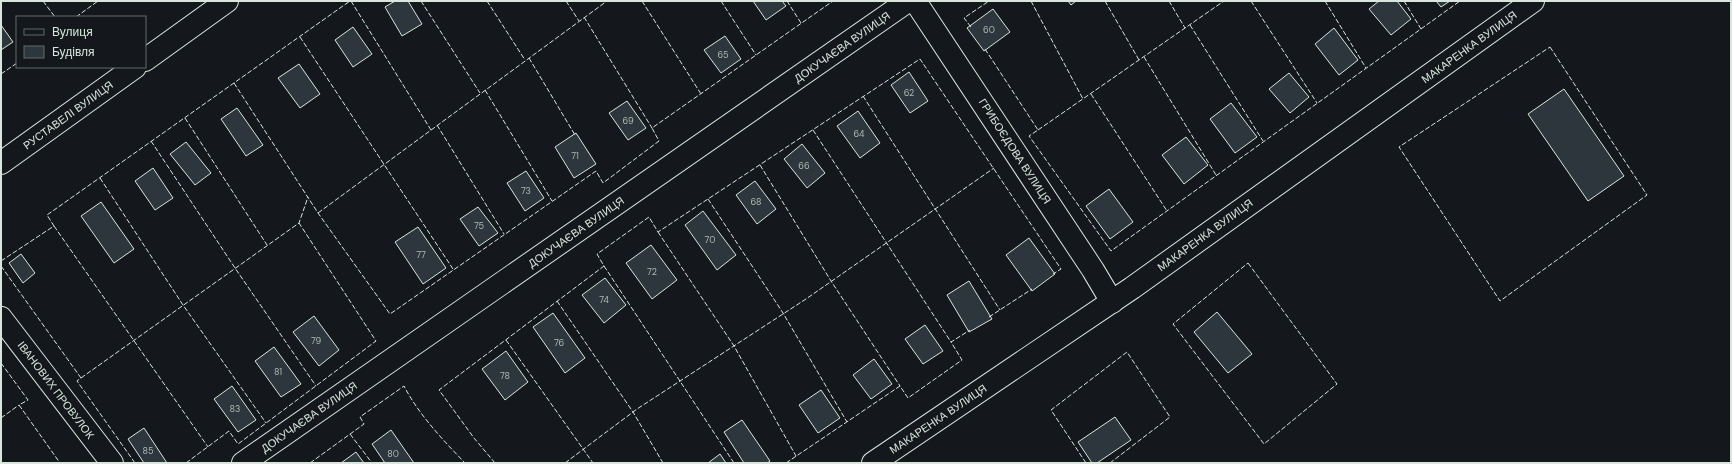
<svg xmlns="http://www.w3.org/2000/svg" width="1732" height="464" font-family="'DM Sans',sans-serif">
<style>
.building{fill:#2c363c;stroke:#d8e6dc}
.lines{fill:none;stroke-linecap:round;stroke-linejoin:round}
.street-casing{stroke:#d8e6dc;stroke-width:24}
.street{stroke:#14181c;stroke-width:22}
.fence{stroke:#d8e6dc;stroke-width:1;stroke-dasharray:5 2;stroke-linecap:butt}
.labels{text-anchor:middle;stroke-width:3;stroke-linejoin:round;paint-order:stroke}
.number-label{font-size:9px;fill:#adbab4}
.street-label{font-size:11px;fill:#d8e6dc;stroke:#14181c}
</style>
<rect width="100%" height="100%" fill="#14181c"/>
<g class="building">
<path d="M395,1h13l14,23 -20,12 -17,-29z"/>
<path d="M753,1h29l4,5 -20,14z"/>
<path d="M1068,1h8l-5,4z"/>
<path d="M1379,1h18l14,18 -20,16 -22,-26z"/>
<path d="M1436,1h14l-9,6z"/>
<path d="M993,9l17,23 -26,19 -17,-23z"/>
<path d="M1,25l12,17 -12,8z"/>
<path d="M353,27l19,27 -19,13 -18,-27z"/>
<path d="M1334,28l24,32 -19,15 -24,-31z"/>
<path d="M725,36l16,23 -20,14 -17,-23z"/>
<path d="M299,64l21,30 -20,14 -22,-30z"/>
<path d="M909,72l19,29 -18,12 -19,-28z"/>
<path d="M1289,73l20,24 -19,16 -21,-24z"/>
<path d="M1564,89l60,87 -36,25 -60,-87z"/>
<path d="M627,101l19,27 -18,12 -19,-27z"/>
<path d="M1231,103l26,34 -22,16 -25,-34z"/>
<path d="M237,108l26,37 -17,11 -25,-37z"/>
<path d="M858,111l22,32 -20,15 -23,-32z"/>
<path d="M576,133l20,31 -22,14 -19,-31z"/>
<path d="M1186,137l22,28 -24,19 -22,-29z"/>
<path d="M186,142l25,31 -16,12 -25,-31z"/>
<path d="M802,144l23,29 -18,15 -23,-29z"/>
<path d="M153,168l20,30 -18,12 -20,-29z"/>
<path d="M526,171l18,27 -19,13 -18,-28z"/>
<path d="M755,181l21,28 -19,15 -21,-29z"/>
<path d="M1109,189l24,33 -23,17 -24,-33z"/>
<path d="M101,202l33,47 -20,14 -33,-47z"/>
<path d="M478,207l20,26 -19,13 -19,-27z"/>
<path d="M703,211l33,44 -19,15 -32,-45z"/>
<path d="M418,227l28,41 -23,16 -28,-42z"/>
<path d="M1029,238l26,36 -23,17 -26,-36z"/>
<path d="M651,245l26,35 -25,19 -26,-36z"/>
<path d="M21,254l14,19 -12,10 -14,-20z"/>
<path d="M605,278l21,27 -22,18 -22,-28z"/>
<path d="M969,281l23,38 -23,13 -22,-37z"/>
<path d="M1217,312l35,42 -24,19 -34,-41z"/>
<path d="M553,313l32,45 -20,15 -32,-46z"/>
<path d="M314,316l25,34 -20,16 -26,-34z"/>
<path d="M925,325l18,26 -20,13 -18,-25z"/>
<path d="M274,347l27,37 -20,13 -26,-36z"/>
<path d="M506,351l22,31 -23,18 -23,-31z"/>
<path d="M874,359l18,25 -21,15 -18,-24z"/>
<path d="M232,386l24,34 -18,12 -24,-33z"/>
<path d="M821,390l19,28 -22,15 -19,-28z"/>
<path d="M1115,417l16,23 -34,23h-5l-14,-21z"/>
<path d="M742,420l28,41 -3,2h-23l-20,-31z"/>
<path d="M144,428l23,35h-23l-16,-24z"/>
<path d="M391,430l23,33h-29l-13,-19z"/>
<path d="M356,452l8,11h-23z"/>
<path d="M720,454l6,9h-18z"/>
</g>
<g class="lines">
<g class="street-casing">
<g id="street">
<path d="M915,1l178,269 19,32"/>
<path d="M145,60l82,-59"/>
<path d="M1,163l134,-96"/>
<path d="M1,318l111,145"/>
<path d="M243,463l665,-462"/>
<path d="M873,463l259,-175 401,-287"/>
</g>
</g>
<use href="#street" class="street"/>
<g class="fence">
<path d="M43,1l12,16"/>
<path d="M351,1l80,129"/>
<path d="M421,1l59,92"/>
<path d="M487,1l38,59"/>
<path d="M566,1l13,20"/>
<path d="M642,1l59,93"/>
<path d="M721,1l35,54"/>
<path d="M787,1l14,22"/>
<path d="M1031,1l52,98"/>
<path d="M1105,1l34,59"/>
<path d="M1169,1l16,27"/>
<path d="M1251,1l66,102"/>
<path d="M1325,1l41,67"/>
<path d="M1404,1l17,28"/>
<path d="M76,17l22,-16"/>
<path d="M584,17l68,111"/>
<path d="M1190,25l73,116"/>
<path d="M971,27l-7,-9 25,-17"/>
<path d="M300,37l153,232"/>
<path d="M1550,47l97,148 -147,106 -101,-154z"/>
<path d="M985,49l53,81 -9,6 82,115 349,-250"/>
<path d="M1144,57l72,118"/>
<path d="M529,58l46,77"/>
<path d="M1,74l16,-11"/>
<path d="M234,83l84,130 72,101 206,-143 7,12 56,-42 -7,-13 181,-127"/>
<path d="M485,90l67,111"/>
<path d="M1091,94l76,117"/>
<path d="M863,96l137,214"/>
<path d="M185,118l82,127"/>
<path d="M437,125l67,109"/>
<path d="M813,130l138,212"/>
<path d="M1038,130l186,-129"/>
<path d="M151,141l84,127 81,118"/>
<path d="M760,165l71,116 69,105"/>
<path d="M100,178l83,127 83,118"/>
<path d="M708,199l75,114 64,109"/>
<path d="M318,213l289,-212"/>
<path d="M54,226l154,221"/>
<path d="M658,232l76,114 62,110"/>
<path d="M1,261l53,-35 -7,-11 303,-214"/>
<path d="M1248,263l89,121 -73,60 -91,-120z"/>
<path d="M1,266l80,112 -4,3 58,82"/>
<path d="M604,266l130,197"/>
<path d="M557,301l76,111 30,51"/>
<path d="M989,317l43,-28"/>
<path d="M506,340l87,123"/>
<path d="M1,363l27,37 -9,5 41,58"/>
<path d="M81,378l218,-155 9,-26"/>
<path d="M1,418l18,-13"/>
<path d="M350,434l22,29"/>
<path d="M186,463l43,-32 9,13 138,-103 -77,-118"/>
<path d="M310,463l54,-39 -4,-7 44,-31c15,29 39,54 61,77"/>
<path d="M495,463l-21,-25 -35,-48 165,-124 -7,-12 52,-37 9,15 262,-173 141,210 -8,5"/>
<path d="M565,463l72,-54 169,-110 188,-131"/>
<path d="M786,463l114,-77 8,12 54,-38 -11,-18 19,-12"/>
<path d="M1086,463l-35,-53 76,-58 43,65 -60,46"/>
</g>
</g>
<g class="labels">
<g class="number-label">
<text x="989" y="33">60</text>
<text x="723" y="58">65</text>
<text x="909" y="96">62</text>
<text x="628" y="124">69</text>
<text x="859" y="137">64</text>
<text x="575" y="159">71</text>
<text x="804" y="169">66</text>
<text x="526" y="194">73</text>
<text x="756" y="205">68</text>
<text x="479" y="229">75</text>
<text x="710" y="243">70</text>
<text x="421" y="258">77</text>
<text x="652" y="275">72</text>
<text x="604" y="303">74</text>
<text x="316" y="344">79</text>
<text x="559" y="346">76</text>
<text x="278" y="375">81</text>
<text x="505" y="379">78</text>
<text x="235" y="412">83</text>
<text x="148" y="454">85</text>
<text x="393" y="457">80</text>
</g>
<g class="street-label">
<text transform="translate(842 47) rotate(-35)" y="4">ДОКУЧАЄВА ВУЛИЦЯ</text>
<text transform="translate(1469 47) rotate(-36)" y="4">МАКАРЕНКА ВУЛИЦЯ</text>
<text transform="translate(68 115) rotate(-36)" y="4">РУСТАВЕЛІ ВУЛИЦЯ</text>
<text transform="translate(1015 151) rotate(57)" y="4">ГРИБОЄДОВА ВУЛИЦЯ</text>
<text transform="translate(576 232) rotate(-35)" y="4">ДОКУЧАЄВА ВУЛИЦЯ</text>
<text transform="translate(1205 235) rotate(-36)" y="4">МАКАРЕНКА ВУЛИЦЯ</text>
<text transform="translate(56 390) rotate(53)" y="4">ІВАНОВИХ ПРОВУЛОК</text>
<text transform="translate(309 417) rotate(-35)" y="4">ДОКУЧАЄВА ВУЛИЦЯ</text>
<text transform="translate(938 419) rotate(-34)" y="4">МАКАРЕНКА ВУЛИЦЯ</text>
</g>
</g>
<rect width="1732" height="464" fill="none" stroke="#d8e6dc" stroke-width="4"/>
<rect x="16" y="16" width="130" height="52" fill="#14181c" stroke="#626a69"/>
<rect x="24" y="29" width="20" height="6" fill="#14181c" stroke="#626a69"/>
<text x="52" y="36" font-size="12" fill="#d8e6dc">Вулиця</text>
<rect x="24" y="46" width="20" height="12" fill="#2c363c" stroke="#626a69"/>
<text x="52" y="56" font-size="12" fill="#d8e6dc">Будівля</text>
</svg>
